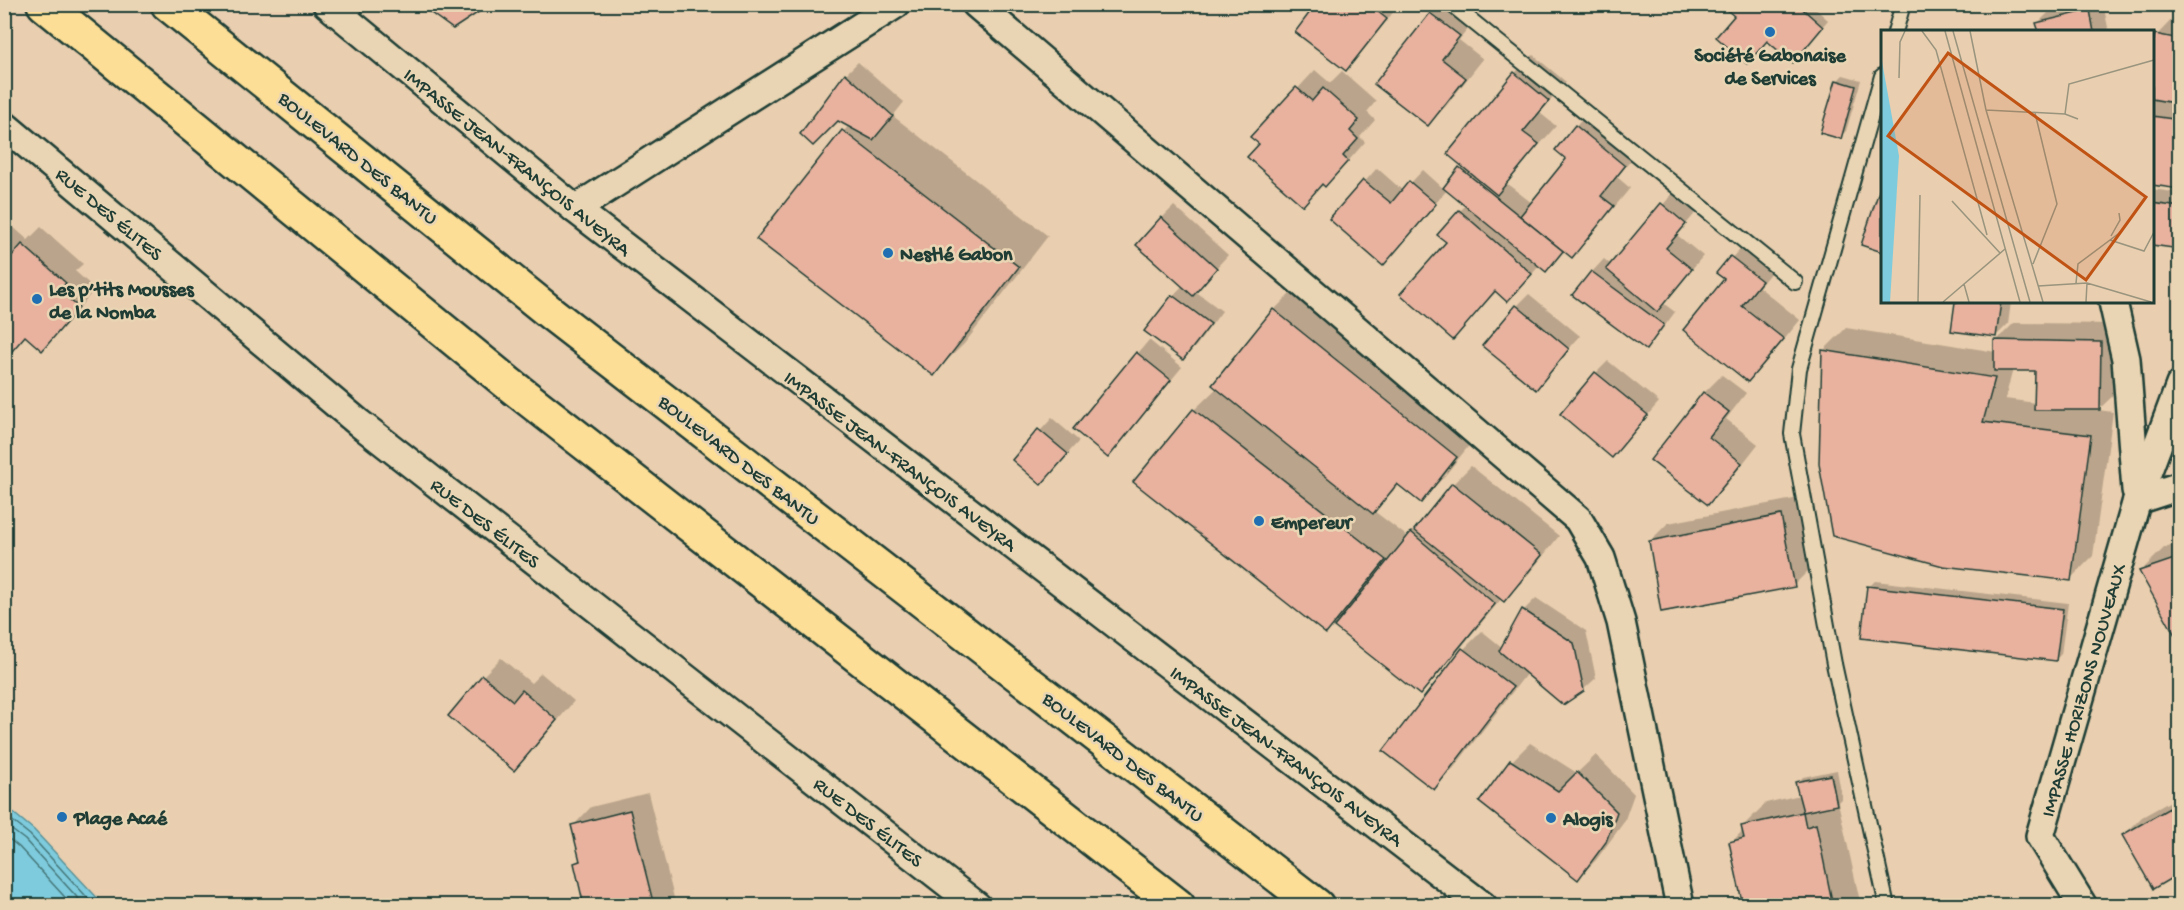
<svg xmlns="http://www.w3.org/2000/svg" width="2184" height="910" font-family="'Gochi Hand',sans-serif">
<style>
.water{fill:#7ecbdd;stroke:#589299;stroke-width:1.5}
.shadow{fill:#0003;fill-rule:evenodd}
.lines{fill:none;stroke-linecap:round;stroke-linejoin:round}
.shore{stroke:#457678;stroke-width:1.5}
.building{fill:#e8b29e;stroke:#1f3d34;stroke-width:1.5}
.lane-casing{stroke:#1f3d34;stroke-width:18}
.street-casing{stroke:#1f3d34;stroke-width:32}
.highway-casing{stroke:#1f3d34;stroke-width:38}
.lane{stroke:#e9d5b3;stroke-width:14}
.street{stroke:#e9d5b3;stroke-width:27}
.highway{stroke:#fdde96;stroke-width:33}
.poi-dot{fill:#1f6fb2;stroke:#e9d5b3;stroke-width:2}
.labels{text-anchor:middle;stroke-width:5;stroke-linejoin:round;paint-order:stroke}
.poi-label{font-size:20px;font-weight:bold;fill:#1f3d34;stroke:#e9d5b3;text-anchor:start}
.street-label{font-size:20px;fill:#1f3d34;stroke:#e9d5b3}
.inset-road{fill:none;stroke:#98947e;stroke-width:1.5}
.view{fill:#c05314;fill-opacity:0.15;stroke:#c05314;stroke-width:3}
.inset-edge{fill:none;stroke:#1f3d34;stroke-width:3}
</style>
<rect width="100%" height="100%" fill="#e9ceaf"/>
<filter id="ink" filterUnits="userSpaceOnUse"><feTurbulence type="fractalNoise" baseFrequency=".0167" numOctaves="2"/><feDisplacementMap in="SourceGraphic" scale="12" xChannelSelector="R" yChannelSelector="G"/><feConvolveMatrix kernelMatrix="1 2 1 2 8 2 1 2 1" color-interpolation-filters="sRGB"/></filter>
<g filter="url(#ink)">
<path class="water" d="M5,806l29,24 70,75h-99z"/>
<g class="shadow">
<path d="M1318,4h78l2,2 -40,51 -12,12z"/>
<path d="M1440,4h20l17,14 -18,22 24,19 -37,47 -18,18 3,-110z"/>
<path d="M1722,4h88l18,16 -30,35 -31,-16z"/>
<path d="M1968,4h21l-6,6z"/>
<path d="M2077,4h26l6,28h-69l-2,-9 12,-12z"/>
<path d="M2176,4h4v183l-28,-4v-128l5,-20 18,-19h-2z"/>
<path d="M1533,55l33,27 -26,31 16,13 -50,57 26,20 36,-44 8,-33 18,-18 48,39 -25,30 13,11 -41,50 -18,18 -7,-6 -18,20 -6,-5 -15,17 -28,9 -44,47 -5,-96 12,-31 6,-6 -19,-15 -52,61 -63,-32 45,-51 26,23 20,-21 21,19 20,-23 51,-93z"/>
<path d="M858,62l46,40 -11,14 155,120 -84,108 -31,30 -174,-135 90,-114 -11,-5 8,-46z"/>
<path d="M1315,70l15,13 12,-12 34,30 -9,11 8,8 -15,17 5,5 -22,25 -41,37 -41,-60 -8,-7z"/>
<path d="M1843,75l18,5 -15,51 -6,6 -3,-56z"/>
<path d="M1882,187v63l-19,-6z"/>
<path d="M2152,189l28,4v54l-28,-4z"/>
<path d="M1674,192l23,19 -20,24 26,21 -40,47 12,9 -17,23 -12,13 -54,-76 12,-13 7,6z"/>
<path d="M1174,206l54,49 -33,36 27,20 -26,35 -13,12 -10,-62 10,-11 -21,-67z"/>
<path d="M4,219l24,21 13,-13 42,37 -8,7 20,18 -36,42 -33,4 -21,21z"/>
<path d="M1749,239l30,23 -20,25 41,33 -34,42 -18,18 -22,-101 -8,-6z"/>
<path d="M1297,287l182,146 -36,45 -22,23 -21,-17 -26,27 34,26 45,-53 18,-18 88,70 -37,46 -18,18 -2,-2 -64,77 -18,18 -78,-77 -16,16 -132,-222 24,-23 56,-77z"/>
<path d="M1529,294l51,42 -45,52 -18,-82z"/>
<path d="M1956,302h55l-3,22 -12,12 -44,-6z"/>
<path d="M2014,323l105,1 -1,67 -20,19 15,2 -20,144 -23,23 -246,-229 22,-22 150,24v-11zM2013,369l23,1v33l-31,-4z"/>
<path d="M1149,340l33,27 -74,89 -33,-27z"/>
<path d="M1608,361l51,41 -47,54 -16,-83z"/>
<path d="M1722,375l24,18 -20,26 32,25 -32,41 -18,18 -4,-110z"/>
<path d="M1052,418l27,23 -38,42 -27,-23z"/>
<path d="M1799,498l13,69 -18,18 -144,-44 18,-18z"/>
<path d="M2180,543v98l-39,-70 23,-23z"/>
<path d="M1875,581l193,22 -7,51 -6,6 -186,-73z"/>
<path d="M1536,598l50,33 10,47 -13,12 -56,-17 -75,97 -18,18 30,-139 18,-18 21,17 21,-38z"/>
<path d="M501,658l30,25 10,-10 33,28 -42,50 -18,18 -31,-93z"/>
<path d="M1530,743l47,30 19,-18 38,39 -10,28 -28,38 -18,18 -97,-76 31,-41z"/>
<path d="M1837,770l5,28 -4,4 23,104h-117l-13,-63 13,-14 -1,-3 23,-23 34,-8 -3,-12 6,-6z"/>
<path d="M648,793l28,113h-91l-10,-43 6,-5 -8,-32 18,-19z"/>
<path d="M2180,796v76l-56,-37 18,-18z"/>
</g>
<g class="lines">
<g class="shore">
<path d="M4,814l26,21 65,71"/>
<path d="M4,824l21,16 60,66"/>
<path d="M4,835l15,12 54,59"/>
</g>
</g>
<g class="building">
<path d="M430,4h61l-38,25 -29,-21z"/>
<path d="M1316,4h52l19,15 -41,52 -51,-39z"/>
<path d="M1720,4h77l26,23 -30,36 -26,-22 -20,23 -31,-27 18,-21z"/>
<path d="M2090,10l4,22h-55l-3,-9z"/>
<path d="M1430,13l30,23 -18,23 24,19 -38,48 -54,-42z"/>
<path d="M2155,34l25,5v65l-28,-5v-52z"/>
<path d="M1514,72l35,29 -26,31 16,12 -42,51 -50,-41z"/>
<path d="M845,73l48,43 -20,24 -35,-19 -25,25 -13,-12z"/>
<path d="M1836,80l20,6 -15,53 -21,-6z"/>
<path d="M1296,87l16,14 11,-13 36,32 -9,11 8,8 -15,17 5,5 -23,26 -3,-3 -19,22 -56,-49 12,-13 -9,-7z"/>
<path d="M2152,116l28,4v69l-28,-4z"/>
<path d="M1575,125l50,41 -24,30 13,10 -42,52 -52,-42 46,-57 -11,-9z"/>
<path d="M842,130l177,137 -85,109 -178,-137z"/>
<path d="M1459,167l104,84 -17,21 -103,-84z"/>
<path d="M1363,180l28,23 18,-22 27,23 -53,62 -54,-47z"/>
<path d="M1882,182v70l-21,-7z"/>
<path d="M1661,203l25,21 -20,24 26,21 -35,43 -51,-43z"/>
<path d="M2152,203l28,4v42l-28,-4z"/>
<path d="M1459,210l73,64 -25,28 -12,-11 -42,49 -53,-46 46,-52 -9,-7z"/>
<path d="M1161,217l56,51 -24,28 -57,-51z"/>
<path d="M22,244l44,39 -7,7 20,18 -37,43 -17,-15 -19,22 -2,-105 6,5z"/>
<path d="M1730,256l32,25 -20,25 42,33 -36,43 -65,-52 41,-51 -8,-6z"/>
<path d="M1591,271l73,54 -18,25 -74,-55z"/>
<path d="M1172,295l39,29 -28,36 -39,-29z"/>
<path d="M1955,302h46l-5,35 -45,-6z"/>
<path d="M1516,305l53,44 -33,41 -54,-44z"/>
<path d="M1273,309l184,148 -36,46 -24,-19 -24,30 -161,-129z"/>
<path d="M1994,340l107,2 -1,68h-66l1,-39h-41z"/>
<path d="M1822,350l173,28 -12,44 108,13 -20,146 -128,-15 -111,-30 -13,-72z"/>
<path d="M1136,352l35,28 -63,78 -35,-29z"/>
<path d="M1595,372l53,43 -36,43 -52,-44z"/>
<path d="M1703,392l26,20 -20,25 33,26 -34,42 -58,-45z"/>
<path d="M1193,409l193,151 -60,74 -193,-152z"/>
<path d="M1038,429l30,25 -27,31 -29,-25z"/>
<path d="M1452,483l90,72 -38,47 -90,-72z"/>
<path d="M1781,515l14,72 -134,25 -12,-71z"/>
<path d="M1411,532l84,72 -75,91 -86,-68z"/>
<path d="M2180,557v87l-41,-73z"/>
<path d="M1867,586l196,23 -7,52 -195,-23z"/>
<path d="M1522,609l52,34 10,48 -21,14 -64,-54z"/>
<path d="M1462,648l51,39 -79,103 -51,-39z"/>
<path d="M482,675l31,26 9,-11 35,30 -43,51 -66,-55z"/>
<path d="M1510,760l48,31 19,-19 40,40 -11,30 -28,38 -99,-78z"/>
<path d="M1831,775l6,30 -34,7 -8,-30z"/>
<path d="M2180,802v71l-27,16 -31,-54z"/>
<path d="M630,810l24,96h-70l-10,-43 6,-2 -9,-36z"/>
<path d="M1803,812l3,15 10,-3 17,82h-90l-14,-64 15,-4 -3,-12z"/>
</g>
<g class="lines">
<g class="lane-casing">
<g id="lane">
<path d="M1451,4l344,278"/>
<path d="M343,18l16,-14"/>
<path d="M1895,32l8,-28"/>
<path d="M1882,76l-83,293 -7,65 42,230 53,242"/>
</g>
</g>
<g class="street-casing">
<g id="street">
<path d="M327,4l248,205 908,697"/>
<path d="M976,4l602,515 23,39 20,64 59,284"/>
<path d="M4,125l355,298 618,483"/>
<path d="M575,209l321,-205"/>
<path d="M2113,302l13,57 10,131"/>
<path d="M2137,500l43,-14"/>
<path d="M2083,906l-43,-70 97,-336 43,-115"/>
</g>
</g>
<g class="highway-casing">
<g id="highway">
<path d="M44,4l465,380 669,522"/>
<path d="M168,4l384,310 765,592"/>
</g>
</g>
<use href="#lane" class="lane"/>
<use href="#street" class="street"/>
<use href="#highway" class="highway"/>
</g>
</g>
<g class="poi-dot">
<circle cx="1770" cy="32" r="6"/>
<circle cx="888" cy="253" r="6"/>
<circle cx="37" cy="299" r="6"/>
<circle cx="1259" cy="521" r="6"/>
<circle cx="62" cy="817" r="6"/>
<circle cx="1551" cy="818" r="6"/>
</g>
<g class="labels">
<g class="poi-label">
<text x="1770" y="61" text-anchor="middle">Société Gabonaise<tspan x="1770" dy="23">de Services</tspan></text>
<text x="900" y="260">Nestlé Gabon</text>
<text x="49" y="295">Les p’tits Mousses<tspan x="49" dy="23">de la Nomba</tspan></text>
<text x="1271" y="528">Empereur</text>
<text x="74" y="824">Plage Acaé</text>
<text x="1563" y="825">Alogis</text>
</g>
<g class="street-label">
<text transform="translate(359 157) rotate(39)" y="7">BOULEVARD DES BANTU</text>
<text transform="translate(518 161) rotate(39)" y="7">IMPASSE JEAN-FRANÇOIS AVEYRA</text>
<text transform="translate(110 213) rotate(40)" y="7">RUE DES ÉLITES</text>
<text transform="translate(740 459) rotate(38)" y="7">BOULEVARD DES BANTU</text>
<text transform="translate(901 460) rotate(37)" y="7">IMPASSE JEAN-FRANÇOIS AVEYRA</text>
<text transform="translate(486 522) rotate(38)" y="7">RUE DES ÉLITES</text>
<text transform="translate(2082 690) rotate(-74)" y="7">IMPASSE HORIZONS NOUVEAUX</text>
<text transform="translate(1287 755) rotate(37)" y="7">IMPASSE JEAN-FRANÇOIS AVEYRA</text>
<text transform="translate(1124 756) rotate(38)" y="7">BOULEVARD DES BANTU</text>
<text transform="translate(869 821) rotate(38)" y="7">RUE DES ÉLITES</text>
</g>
</g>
<g transform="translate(1881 30)">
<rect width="273" height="273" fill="#e9ceaf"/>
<path d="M0,26l18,100 -9,146h-9z" fill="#7ecbdd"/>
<path class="inset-road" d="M41,1l14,19 51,185M64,1l75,271M72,1l77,271M89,1l16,79 57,192M18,48l1,-36 5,-11M105,80l79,4 13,5M184,84l4,-30 85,-24M71,171l48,52M230,206l9,-16 -1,-7M229,210l34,11 10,-19M152,234l24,-60 -22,-91M195,253l2,-19 44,-33M83,254l5,18M157,256l49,-3 64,19M37,272l2,-107M62,272l62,-53M205,272l1,-19"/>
<path class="view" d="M67,23l198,144 -60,83 -198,-144z"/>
<rect width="273" height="273" class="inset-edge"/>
</g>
<rect width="2184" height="910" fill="none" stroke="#e9d5b3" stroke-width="24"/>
<rect x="12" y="12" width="2160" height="886" fill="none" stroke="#1f3d34" stroke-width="2" filter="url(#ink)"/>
</svg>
